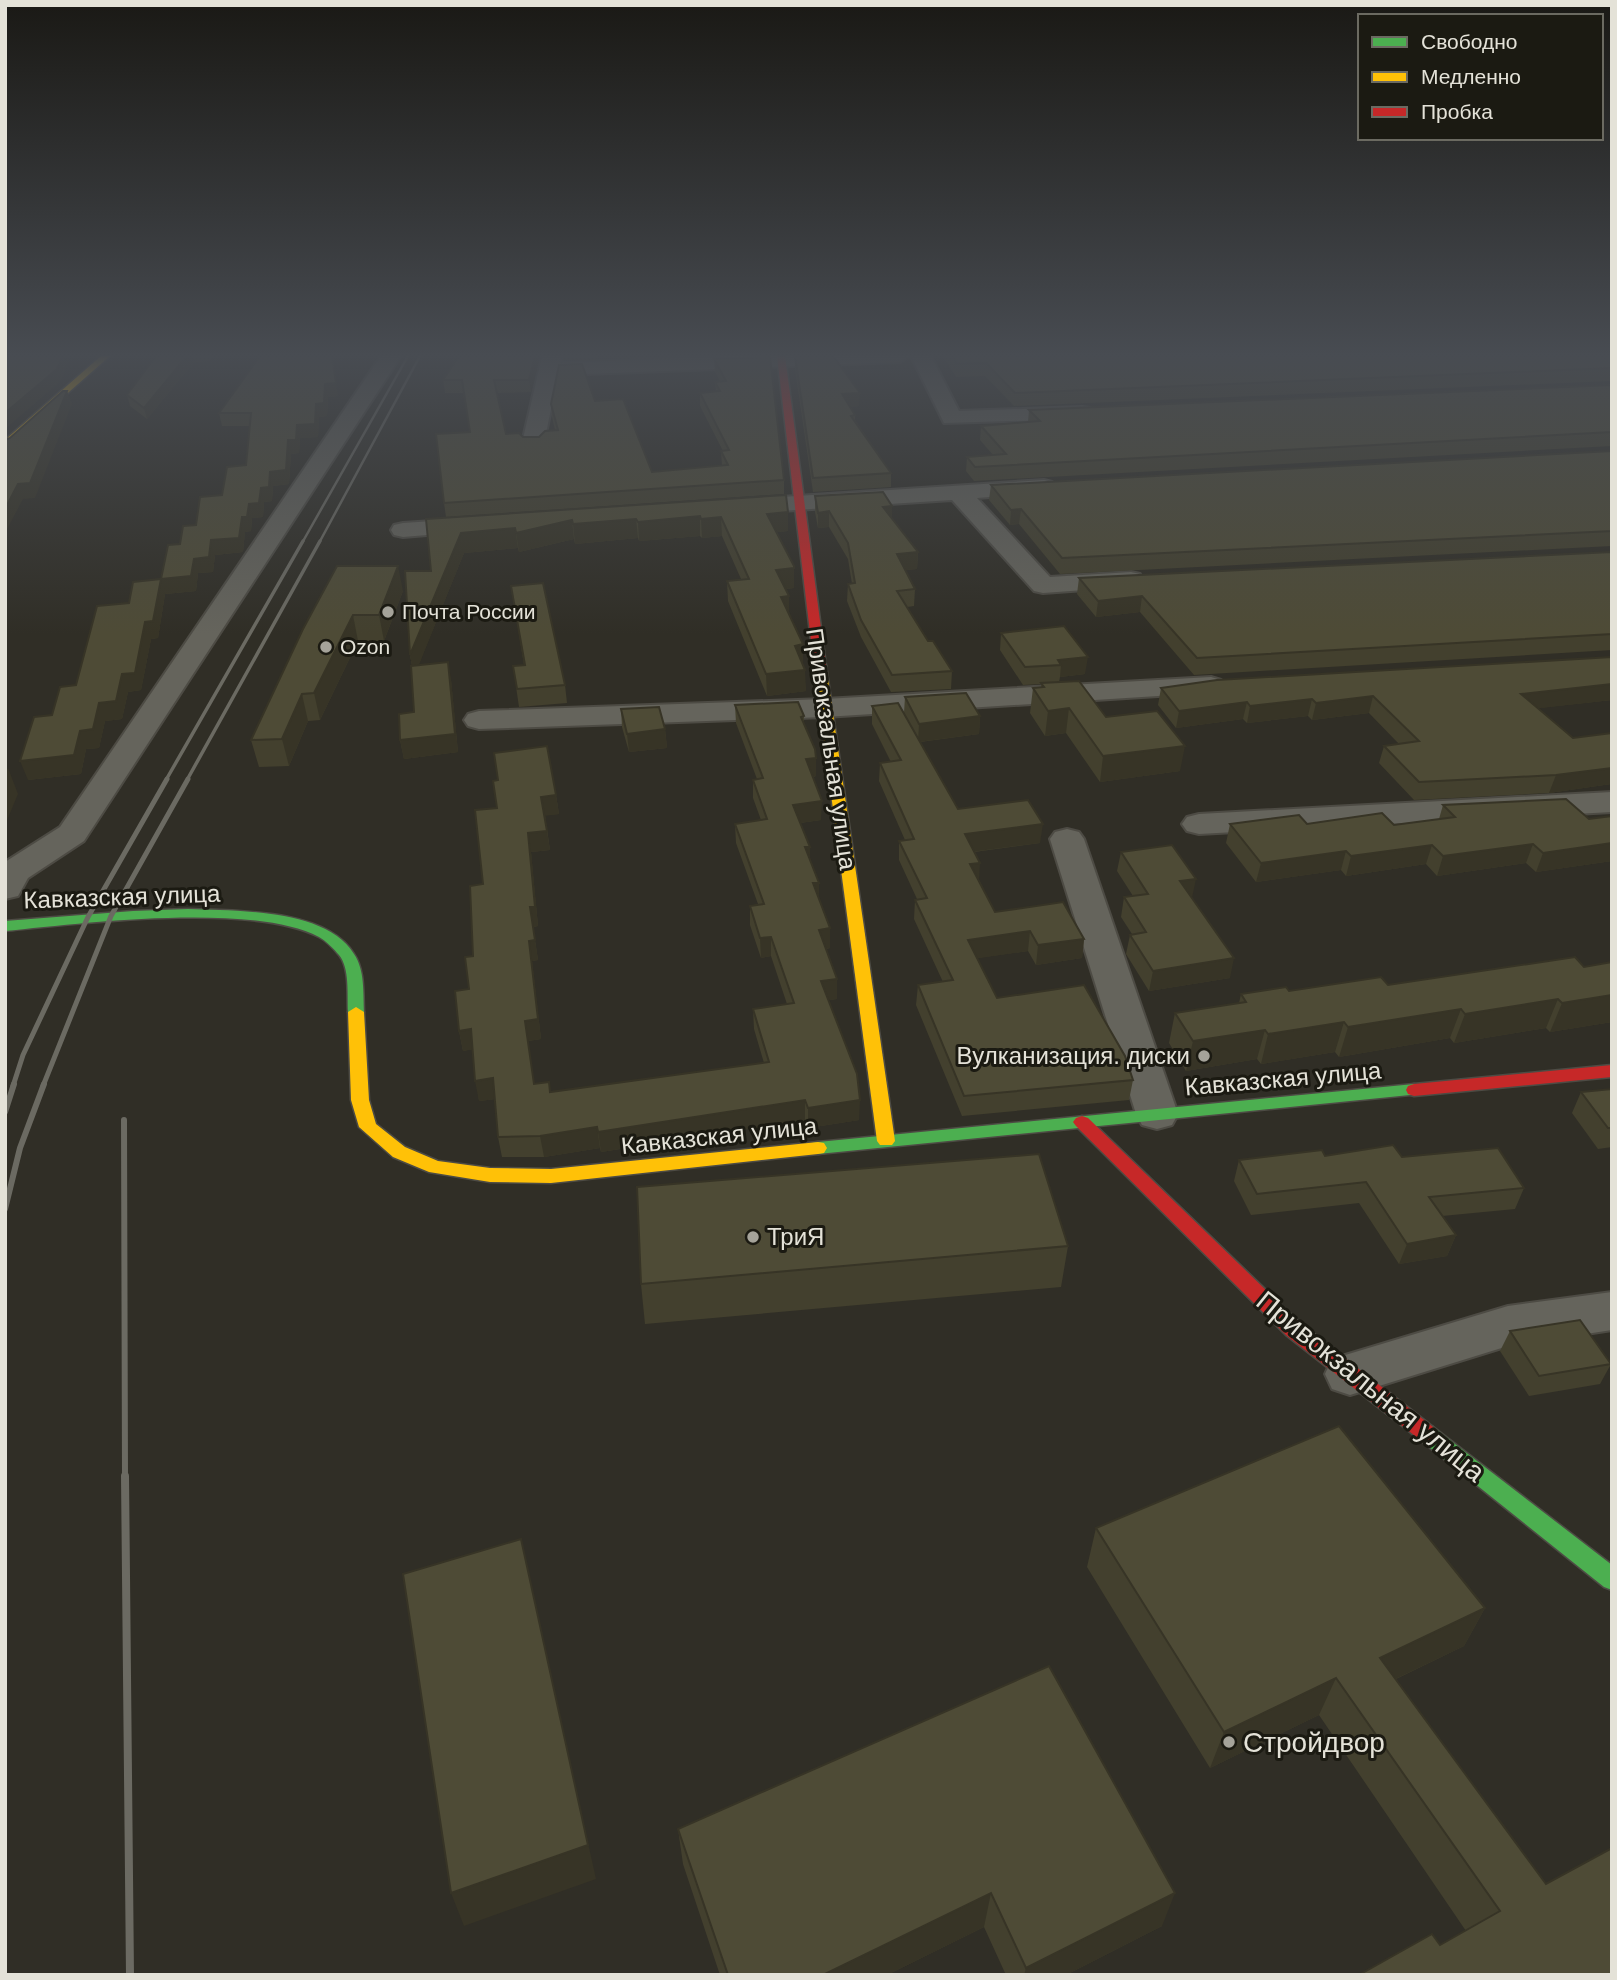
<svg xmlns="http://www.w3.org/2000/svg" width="1617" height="1980" font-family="Helvetica,sans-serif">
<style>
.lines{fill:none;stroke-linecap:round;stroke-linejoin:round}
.street-casing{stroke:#4d4b44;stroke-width:4}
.fast-casing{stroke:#4d4b44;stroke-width:3}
.slow-casing{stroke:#4d4b44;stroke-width:3}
.jam-casing{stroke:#4d4b44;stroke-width:3}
.street{fill:#65645c;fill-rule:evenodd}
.fast{fill:#4caf50;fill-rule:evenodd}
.slow{fill:#ffc107;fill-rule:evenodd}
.jam{fill:#c62828;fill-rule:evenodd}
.rail-far4{stroke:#6b6a62;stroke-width:2.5}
.rail-far3{stroke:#6b6a62;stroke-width:3.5}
.rail-far2{stroke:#6b6a62;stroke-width:5}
.rail-far1{stroke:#6b6a62;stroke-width:6}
.rail{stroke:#6b6a62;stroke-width:8}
.wall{fill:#43402e}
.shaded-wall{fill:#373426}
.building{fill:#4e4b36;stroke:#373426;stroke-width:2}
.poi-dot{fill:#a5a39a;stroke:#1b1a12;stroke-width:2.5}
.labels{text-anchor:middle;stroke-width:6;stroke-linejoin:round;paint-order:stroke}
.far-poi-label{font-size:21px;fill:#e4e2d8;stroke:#1b1a12;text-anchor:start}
.street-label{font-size:24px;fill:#e4e2d8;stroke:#1b1a12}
.poi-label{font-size:24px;fill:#e4e2d8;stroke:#1b1a12;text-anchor:end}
.near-street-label{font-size:28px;fill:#e4e2d8;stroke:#1b1a12}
.near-poi-label{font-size:28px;fill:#e4e2d8;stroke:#1b1a12;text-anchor:start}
</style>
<rect width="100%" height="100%" fill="#302e26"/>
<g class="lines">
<g class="street-casing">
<g id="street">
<path d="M381,356h20l-317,485 -56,37 -10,18 -13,3v-37l55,-35z"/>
<path d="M542,356h20l-2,7 170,-7h179l-9,6 -342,13 -14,68 -3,5h-16l-3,-5z"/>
<path d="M911,356h20l28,55 123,-4 8,1 3,5 -3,5 -8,1 -138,4z"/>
<path d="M1044,480l8,2 4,5 -4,5 -75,6 73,79 81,-5 9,2 4,6 -4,6 -97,7 -9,-2 -82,-91 -219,14 -9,-2 -3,-5 3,-5 9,-2z"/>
<path d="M478,518l9,2 3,5 -3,5 -84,7 -9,-2 -3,-5 3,-5 9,-2z"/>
<path d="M1211,677l10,3 5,6 -5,6 -396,25 -346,12 -11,-3 -4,-6 4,-6 11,-3 346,-12z"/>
<path d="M1612,792v20l-413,22 -12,-3 -5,-7 5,-7 12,-3z"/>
<path d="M1067,829l12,3 5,7 94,275 -6,11 -15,4 -15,-4 -6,-11 -86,-275 5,-7z"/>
<path d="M1612,1292v38l-104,16 -158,49 -18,-6 -7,-15 7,-15 176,-53z"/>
</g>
</g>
<g class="fast-casing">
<g id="fast">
<path d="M188,909c47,2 138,-1 166,45 11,16 9,39 10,58l-8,5 -8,-5c-1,-17 2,-44 -9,-57 -5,-6 -14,-15 -20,-18 -68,-35 -236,-14 -314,-6v-10l128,-10z"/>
<path d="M1414,1084l6,2 2,4 -2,4 -602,60 -6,-1 -3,-5 3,-5 6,-1z"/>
<path d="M1426,1424l7,3 179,138v25l-8,-3 -185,-148 -4,-6 4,-6z"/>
</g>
</g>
<g class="slow-casing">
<g id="slow">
<path d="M101,356h9l-105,92v-8z"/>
<path d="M820,662l6,4 69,475 -3,4h-12l-3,-4 -63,-475z"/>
<path d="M356,1007l8,5 5,88 7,24 29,23 33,14 52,7 61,1 267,-27 6,1 3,5 -3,5 -6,1 -267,29 -61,-1 -61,-10 -36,-15 -34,-30 -8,-27 -3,-88z"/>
</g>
</g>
<g class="jam-casing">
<g id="jam">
<path d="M777,356h8l41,310 -6,4 -6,-4z"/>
<path d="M1612,1065v12l-198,19 -6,-2 -2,-4 2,-4 6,-2z"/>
<path d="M1082,1116l6,2 212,205 133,104 4,6 -4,6 -7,3 -7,-3 -133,-104 -210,-209 -3,-4 3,-4z"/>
</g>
</g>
<use href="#street" class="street"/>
<use href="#fast" class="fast"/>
<use href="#slow" class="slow"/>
<use href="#jam" class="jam"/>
<g class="rail-far4">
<path d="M302,543l106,-187"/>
<path d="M319,543l101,-187"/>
</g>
<g class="rail-far3">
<path d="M166,780l137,-239"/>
<path d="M187,780l133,-239"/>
</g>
<g class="rail-far2">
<path d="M13,1086l10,-31 65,-138 79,-138"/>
<path d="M43,1086l68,-170 77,-137"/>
</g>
<g class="rail-far1">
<path d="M5,1112l9,-28"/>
<path d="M124,1120l1,358"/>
<path d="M5,1209l15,-61 24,-64"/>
</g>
<path class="rail" d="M125,1476l5,499"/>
</g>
<g class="wall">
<path d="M156,356h57l-3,5 -16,1 -47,57 -17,-13 -3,-11z"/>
<path d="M260,356l78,40 -10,1 -1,19 -8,1 -1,20 -18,1 -1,15 -8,1 -2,30 -16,2 -1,15 -8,1 -1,15 -11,1 -1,13 -6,1 -2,20 -28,3 -2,17 -15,1 -2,18 -31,3 -7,44 -7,1 -10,51 -13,2 -6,27 -17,2 -6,27 -13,1 -5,25 -53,6 24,-65 24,-30 53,-82 32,-24 19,-35 66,-79 4,-39h-28l-3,-13z"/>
<path d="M459,356h81l-9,36 -34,1 9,41 17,3h16l16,-7 -3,-13 -1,-13 44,-3 57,71 70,-6 -1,-15h2l-23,-45v-13l16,-1 -1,-10 5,-1 -5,-9 -1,-13 70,121v14l-338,23 -2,-14 26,-71 -7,-39h-18l-2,-13z"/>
<path d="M563,356h32v3l-31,1z"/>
<path d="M795,356l64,50 -9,1 5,8v5l36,53v14l-78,5 -18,-123z"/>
<path d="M943,356h669v25l-598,25 -29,-30 -29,1z"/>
<path d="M1612,385v61l-638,35 -8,-10 1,-14 26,-2 -13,-15 1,-14 47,-4 1,-12z"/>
<path d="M1612,451v95l-552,28 -41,-50 -9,1 -21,-25 2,-15z"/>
<path d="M815,496l77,23 26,33 -1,17 -12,1 10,19 -1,17 -7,1 21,34 24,30 -1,18 -60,3 -30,-55 -14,-36 1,-17h4l-4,-25 -19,-32 -11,1 -3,-16z"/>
<path d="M788,512v19l-11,1 17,56 -9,1 4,26 14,29v19l3,28 -39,5 -39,-95 -1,-20 14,-2 -19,-43 -20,2 -2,-2 -61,5 -1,-3 -63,6 -1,-5 -55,13 -1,-4 -54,5 -46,113 33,14 7,72 -54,7 -4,-19 14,-28 -2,-46 -2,-11 21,-84 -5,-52z"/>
<path d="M1612,552v98l-418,25 -54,-63 -44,5 -19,-23 2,-16z"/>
<path d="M511,586l54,99 2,18 -48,4 -6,-41 11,-1z"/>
<path d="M403,591l-19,50h-26l-38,79 -12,1 -19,45 -30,1 -8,-27 52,-111z"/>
<path d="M1001,633l84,41 -25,3 -1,5 121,89 -80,11 -34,-49 -21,3 -15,-23 3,-25h8v-4l-18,1 -23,-35z"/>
<path d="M1161,688l451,12 -74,8 35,30 39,-5v52l-1,-1 -62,9 -135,7 -35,-37 5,-17 15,-2 -30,-31 -57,7 -4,-4 -61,7 -4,-4 -67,9 -18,-23z"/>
<path d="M905,697l75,19 -1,18 -59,8 38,67 82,34 -66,9 5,28 16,32 89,27 -2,19 -46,7 -8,-14 -51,7 20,40 136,82 -4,20 -167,16 -46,-111 2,-20 25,-3 -29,-63 1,-19 2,-1 -18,-39v-19l6,-1 -26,-59 1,-18 11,-1 -19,-38v-18l32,7z"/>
<path d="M735,705l69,11v9l12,51 -3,1 8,43 -21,3 10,36 9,24v16l11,29v20l-4,1 11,30v20l-9,1 31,120 -51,8 -3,-8 -204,32 -1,-4 -56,9h-42l-4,-20 -3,-38 -16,2 -6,-52 -10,2 -4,-20 10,-42 14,-105 14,-76 59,-13 3,19 -14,1 5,35 -19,2 7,74 -5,1 5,33 -6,1 9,78 -13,2 6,43 16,8 214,-29 -10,-34 -1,-20 34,-5 -16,-48 -10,2 -11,-33v-19l8,-2 -22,-61 -1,-19 26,-4 -8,-22v-18l4,-1 -21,-56z"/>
<path d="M621,709l44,20 2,19 -38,4 -7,-25z"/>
<path d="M1443,805l146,14 23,-3v45l-76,11 -10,-9 -89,13 -11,-12 -80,12 -5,-6 -85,12 -30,-39 4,-19h77l87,1 45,-6z"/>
<path d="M1121,852l71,46 38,80 -81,13 -23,-37 4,-19 2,-1 -11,-17 3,-20 9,-1 -16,-25z"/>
<path d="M1612,962v60l-62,10 -4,-4 -92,15 -4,-5 -111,19 -4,-5 -74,12 -4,-5 -71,12 -17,-28 6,-30 64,-10 2,-9 147,-9 196,-18z"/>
<path d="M1612,1089v58l-14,2 -26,-36 9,-21z"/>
<path d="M1325,1156l77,1 122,31 -9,21 -73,7 14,19 -9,21 -48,8 -40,-61 -108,12 -17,-34 5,-21z"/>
<path d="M1068,1246l-7,41 -416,37 -4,-40z"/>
<path d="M1510,1331l101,33 -11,20 -71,12 -29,-45z"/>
<path d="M1339,1426l146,182 -21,38 -68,33 150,205 66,-36v127h-253l73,-41 8,11 26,-14 -147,-216 -109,53 -123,-201 9,-39z"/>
<path d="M678,1829l484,97 -96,49h-60l-22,-48 -97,48h-167l-37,-111z"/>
</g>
<g class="shaded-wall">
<path d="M63,356h8l-10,25 -56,48v-16z"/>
<path d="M187,356h6l1,6 -47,57 -3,-11z"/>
<path d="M332,356l6,40 -10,1 -1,19 -8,1 -1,20 -18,1 -1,15 -8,1 -2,30 -16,2 -1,15 -8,1 -1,15 -11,1 -1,13 -6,1 -2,20 -28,3 -2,17 -15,1 -2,18 -31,3 -7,44 -7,1 -10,51 -13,2 -6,27 -17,2 -6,27 -13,1 -5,25 -53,6 -8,-19 60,-30 19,-28 23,-29 23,-52 16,-43 33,-20 17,-19 31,-23 7,-13 12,-16 36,-63 19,-21 9,-20z"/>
<path d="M535,356h5l-9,36 -2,-12z"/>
<path d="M67,391l5,13 -37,94 -12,1 -18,34v-24z"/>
<path d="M860,393l-1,13 -17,2v-14z"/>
<path d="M892,506v16l-9,-15z"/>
<path d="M1021,509l-2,15 -9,1 1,-15z"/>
<path d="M829,511v16l-11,1v-15z"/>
<path d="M788,512v19l-20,2 -1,-19z"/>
<path d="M700,516v20l-61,5 -1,-19z"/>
<path d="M721,517l1,19 -20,2 -1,-19z"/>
<path d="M636,519l2,19 -63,6 -2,-20z"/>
<path d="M572,520l2,19 -55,13 -3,-19z"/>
<path d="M515,528l3,20 -54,5 -50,124 -4,-22 51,-122z"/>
<path d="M918,552l-1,17 -21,2 1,-17z"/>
<path d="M398,566l5,25 -19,50 -5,-26z"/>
<path d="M794,568v20l-18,2v-20z"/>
<path d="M789,596v20l-8,-19z"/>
<path d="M1142,596l-2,16 -44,5 2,-16z"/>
<path d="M353,615l5,26 -38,79 -6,-27z"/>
<path d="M803,644v21l-8,-19z"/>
<path d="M1088,657l-3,17 -25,3 1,-12 -3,-5z"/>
<path d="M448,662l3,18 7,72 -54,7 -4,-19z"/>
<path d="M805,670l1,21 -39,5 -1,-22z"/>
<path d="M1612,684v16l-97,11 6,-17z"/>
<path d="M302,694l6,27 -19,45 -7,-27z"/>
<path d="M1373,696l-4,17 -57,7 4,-17z"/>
<path d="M1312,699l-4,17 -61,7 3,-17z"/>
<path d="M1247,702l-4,17 -67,9 3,-17z"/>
<path d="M1069,708l-3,25 -21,3 3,-25z"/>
<path d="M980,716l-1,18 -61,8 1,-18z"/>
<path d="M665,729l2,19 -38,4 -2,-18z"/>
<path d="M1185,746l-5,25 -80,11 3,-26z"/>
<path d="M816,758v18l-10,2v-19z"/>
<path d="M8,768l10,26 -13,31v-51z"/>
<path d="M1612,768v14l-1,2 -62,9 7,-18z"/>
<path d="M556,795l3,19 -15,2 -3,-19z"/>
<path d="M822,801l-1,19 -28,4v-19z"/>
<path d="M1043,824l-3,19 -77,10 2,-19z"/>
<path d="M547,831l3,19 -19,2 7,74 -5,1 -3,-20 -2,-74z"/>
<path d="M1612,843v18l-76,11 7,-19z"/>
<path d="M1533,844l-7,19 -89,13 6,-20z"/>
<path d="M1432,845l-6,19 -80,12 5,-20z"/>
<path d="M805,847h5v19z"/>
<path d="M1346,851l-5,19 -85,12 5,-19z"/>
<path d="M980,863l-1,19 -9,-18z"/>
<path d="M1196,879l-4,19 -12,-17z"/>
<path d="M813,883h6v19z"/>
<path d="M830,928v20l-11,2v-20z"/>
<path d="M1030,931l-2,20 -62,9 2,-20z"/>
<path d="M771,937v19l-10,2 -1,-20z"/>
<path d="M1084,939l-2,19 -46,7 2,-20z"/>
<path d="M535,940l3,20 -6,1 9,78 -13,2 9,64 -12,-84 4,-80z"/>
<path d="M1234,958l-4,20 -81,13 4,-20z"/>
<path d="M837,979v20l-16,2v-20z"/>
<path d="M1612,995v27l-62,10 12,-29z"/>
<path d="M1558,999l-12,29 -92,15 11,-29z"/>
<path d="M1461,1009l-11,29 -111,19 9,-30z"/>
<path d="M1344,1022l-9,30 -74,12 7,-30z"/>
<path d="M471,1029l4,20 -12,2 -4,-20z"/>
<path d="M1265,1030l-8,29 -71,12 7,-30z"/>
<path d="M493,1078l3,21 -17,2 -4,-20z"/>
<path d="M805,1100v20l-204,32 -3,-20z"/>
<path d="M860,1100l-1,20 -51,8v-20z"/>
<path d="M597,1127l3,21 -56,9 -4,-21z"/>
<path d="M1456,1235l-9,21 -48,8 8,-20z"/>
<path d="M521,1539l75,340 -132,47 -13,-33z"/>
<path d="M1485,1608l-21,38 -102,49 18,-37z"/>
<path d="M1336,1678l-17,37 -109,53 14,-36z"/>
<path d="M991,1893l-7,34 -97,48h-64z"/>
<path d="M1175,1893l-13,33 -96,49h-42l2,-7z"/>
</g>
<g class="building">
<path d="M5,356h58l-6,13 -52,44z"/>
<path d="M156,356h31l-43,52 -17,-13z"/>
<path d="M260,356h72l4,27 -11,1 -1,19 -8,1 -1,20 -18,1 -1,15h-8l-2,30 -16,2 -1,15 -8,1 -2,15 -10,1 -2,13h-5l-3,21 -28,2 -2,17 -15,2 -3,17 -30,3 7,-34 12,-1 3,-18 13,-1 4,-28 22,-2 5,-28 19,-2 5,-52h-32z"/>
<path d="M459,356h76l-6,24h-35l12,54 13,-1 4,4h16l6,-6 13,-1 -7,-26 8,-39 23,-1 13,37 28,-2 29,73 76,-7 -7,-14 8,-1 -29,-57 20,-2 -5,-9 11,-1 -12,-22 56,-2 14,123 -340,23 -8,-69 34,-2 -8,-52h-19z"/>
<path d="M795,356h38l27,37 -18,1 13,21 -4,1 40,57 -78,5z"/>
<path d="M952,356h660v12l-597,25 -29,-30 -29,1z"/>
<path d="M1612,385v47l-637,35 -8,-10 39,-3 -25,-28 59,-5 -11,-11z"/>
<path d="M63,391h4l-37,92 -12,1 -13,25v-69l5,-2z"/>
<path d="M1612,451v80l-550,27 -41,-49 -10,1 -20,-25z"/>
<path d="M883,492l9,14 -9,1 35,45 -21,2 18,35 -18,2 31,50h5l19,30 -60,4 -31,-55 -13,-36 7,-1 -7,-40 -19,-32 -11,2 -3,-17z"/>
<path d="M786,495l2,17 -21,2 27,52v2l-18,2 13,26 -8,1 22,47 -8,2 10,24 -39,4 -39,-93 22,-2 -28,-62 -20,2 -1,-3 -62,6 -2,-3 -63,5 -1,-4 -56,13 -1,-5 -54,5 -51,122 -5,-84h26l-5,-52z"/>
<path d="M1612,552v82l-415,24 -55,-62 -44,5 -19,-23z"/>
<path d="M337,566h61l-19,49h-26l-39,78 -12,1 -20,45 -31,1 52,-111z"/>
<path d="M161,579l-8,42 -8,1 -10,51 -13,1 -6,27 -17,2 -6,26 -13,2 -6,24 -54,6 14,-44 18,-2 8,-28 16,-2 21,-79 32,-3 4,-21z"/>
<path d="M543,583l22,102 -48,4 -4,-23 12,-1 -14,-79z"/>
<path d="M1064,626l24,31 -30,3 3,5 -36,2 -24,-34z"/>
<path d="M1612,657v27l-91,10 52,44 39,-5v35l-56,7 -137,7 -35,-36 35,-5 -46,-45 -57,7 -4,-4 -62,7 -3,-4 -68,9 -18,-23 56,-8z"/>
<path d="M448,662l7,72 -55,6 -1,-26 15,-2 -3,-46z"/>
<path d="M1079,681l27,36 51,-6 28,35 -82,10 -34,-48 -21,3 -15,-23 11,-1 -3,-4z"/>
<path d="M966,693l14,23 -61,8 -14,-27z"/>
<path d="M798,702l6,14 -3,1 14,32 1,9 -10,1 16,42 -29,4 17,42h-5l14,36h-6l17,45 -11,2 18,49 -16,2 36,93 3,26 -52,8 -3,-8 -207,32 -1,-5 -57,9 -42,1 -5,-59 -18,3 -4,-52 -12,2 -4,-40 14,-2 -4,-32 8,-1 -3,-70 13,-2 -8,-74 22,-2 -4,-27 5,-1 -4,-27 53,-7 9,49 -15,2 6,34 -19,2 7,74h-5l5,33 -6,1 9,78 -13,2 9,63 15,-2 1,10 219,-30 -16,-53 41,-6 -23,-66 -11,1 -10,-32 14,-2 -29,-80 32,-5 -14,-39 10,-2 -28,-73z"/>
<path d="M898,703l60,106 70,-9 15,24 -78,10 15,29 -10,1 25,48 68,-10 21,37 -46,6 -8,-14 -62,9 29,58 87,-13 41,71 8,24 -169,16 -46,-111 35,-5 -38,-80 12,-2 -28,-57 15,-2 -34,-76 21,-3 -29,-54z"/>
<path d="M659,707l6,22 -38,5 -6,-25z"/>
<path d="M1566,799l23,20 23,-3v27l-69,10 -10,-9 -90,12 -11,-11 -81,11 -5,-5 -85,12 -31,-39 69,-9 8,9 75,-11 12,12 61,-8 -12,-12z"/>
<path d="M1172,845l24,34 -16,2 54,77 -81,13 -23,-36 16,-3 -22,-35 24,-3 -27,-42z"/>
<path d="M1575,957l9,10 28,-5v33l-50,8 -4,-4 -93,15 -4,-5 -113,18 -4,-5 -76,12 -3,-4 -72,11 -18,-28 71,-11 -5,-8 45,-7 3,4 92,-14 7,8z"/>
<path d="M1612,1089v39h-4l-27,-36z"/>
<path d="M1393,1145l9,12 96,-9 26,40 -95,9 27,38 -49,9 -41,-62 -109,12 -18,-34 83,-10 3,6z"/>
<path d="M1039,1154l29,92 -427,38 -4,-97z"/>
<path d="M1580,1320l31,44 -72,12 -29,-45z"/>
<path d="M1339,1426l146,182 -105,50 166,226 66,-36v127h-253l73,-41 8,11 60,-34 -164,-233 -112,54 -128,-204z"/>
<path d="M521,1539l67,306 -137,48 -48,-319z"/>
<path d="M1049,1666l126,227 -149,75 -35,-75 -168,82h-95l-50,-146z"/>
</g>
<linearGradient id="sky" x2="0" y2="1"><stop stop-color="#1a1915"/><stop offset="0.56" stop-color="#484c52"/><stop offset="1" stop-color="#484c52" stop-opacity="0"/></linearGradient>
<rect width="1617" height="634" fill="url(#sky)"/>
<g class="poi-dot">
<circle cx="388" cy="612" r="7"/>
<circle cx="326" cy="647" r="7"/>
<circle cx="1204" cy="1056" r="7"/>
<circle cx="753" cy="1237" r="7"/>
<circle cx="1229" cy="1742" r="7"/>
</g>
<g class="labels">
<g class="far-poi-label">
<text x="402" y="619">Почта России</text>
<text x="340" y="654">Ozon</text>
</g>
<g class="street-label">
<text transform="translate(831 749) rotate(82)" y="8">Привокзальная улица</text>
<text transform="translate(122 897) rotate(-2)" y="8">Кавказская улица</text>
<text transform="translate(1283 1079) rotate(-5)" y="8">Кавказская улица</text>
<text transform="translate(719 1136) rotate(-6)" y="8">Кавказская улица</text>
</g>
<g class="poi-label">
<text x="1190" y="1064">Вулканизация. диски</text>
<text x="767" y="1245" text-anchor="start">ТриЯ</text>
</g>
<g class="near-street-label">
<text transform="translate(1371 1386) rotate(39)" y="10">Привокзальная улица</text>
</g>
<g class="near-poi-label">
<text x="1243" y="1752">Стройдвор</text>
</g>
</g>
<rect width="1617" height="1980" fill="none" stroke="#e4e2d8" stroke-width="14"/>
<rect x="1358" y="14" width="245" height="126" fill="#1b1a12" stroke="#6b6a61" stroke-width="2"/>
<rect x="1372" y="37" width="35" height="10" fill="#4caf50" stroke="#6b6a61" stroke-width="2"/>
<text x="1421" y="49" font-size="21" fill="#e4e2d8">Свободно</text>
<rect x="1372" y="72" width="35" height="10" fill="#ffc107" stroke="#6b6a61" stroke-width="2"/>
<text x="1421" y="84" font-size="21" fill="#e4e2d8">Медленно</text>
<rect x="1372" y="107" width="35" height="10" fill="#c62828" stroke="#6b6a61" stroke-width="2"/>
<text x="1421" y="119" font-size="21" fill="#e4e2d8">Пробка</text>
</svg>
